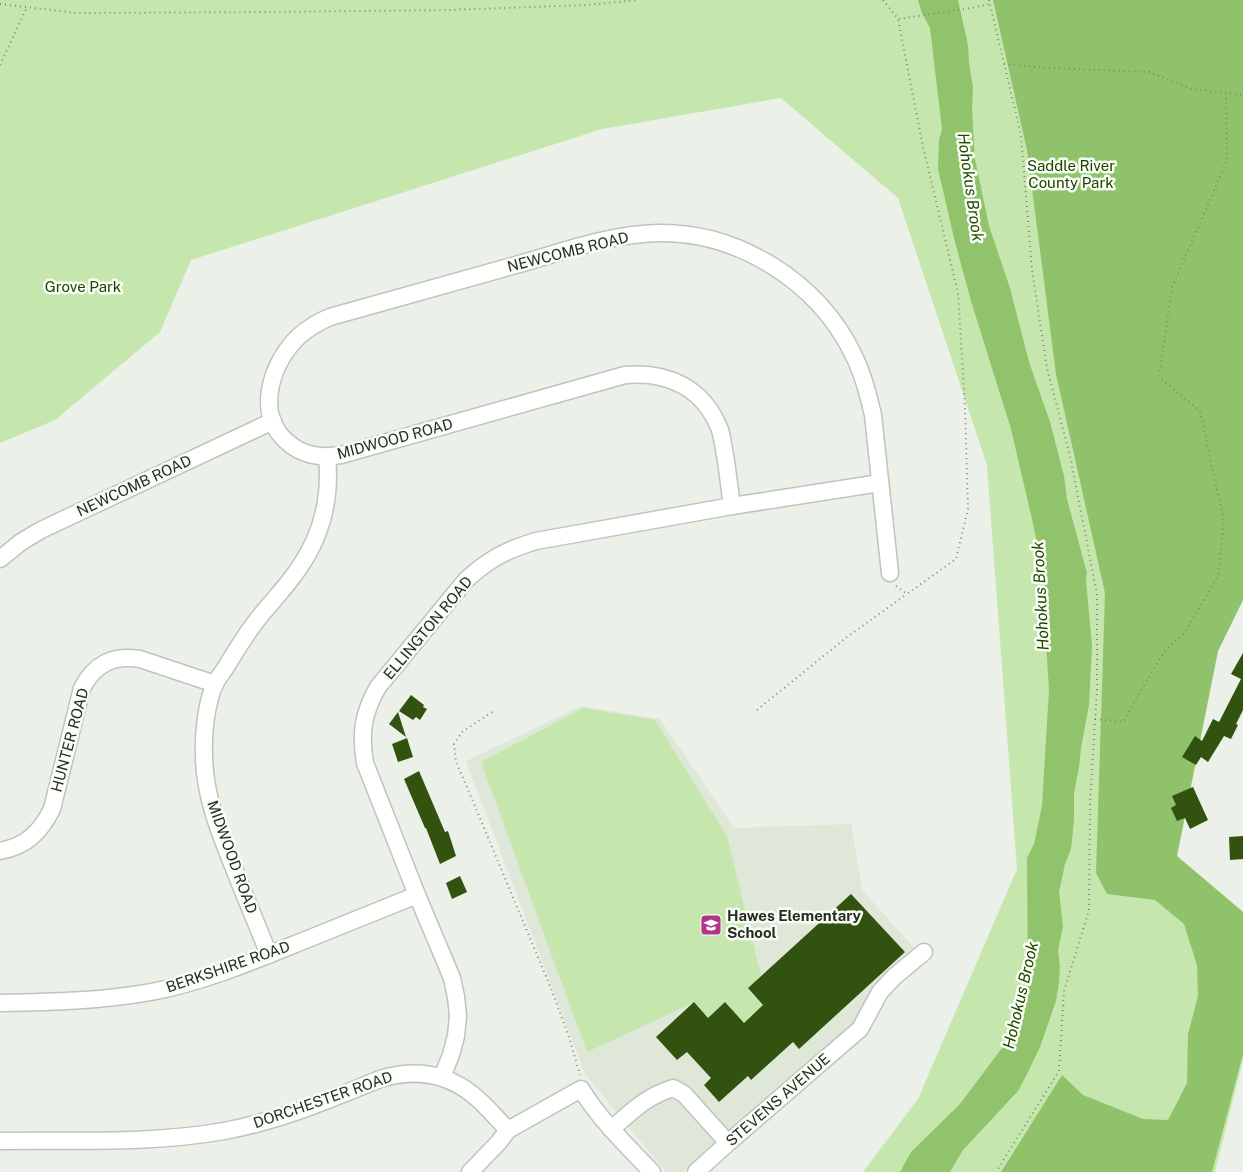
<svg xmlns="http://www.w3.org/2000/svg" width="1243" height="1172" font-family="'Public Sans',sans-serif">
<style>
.built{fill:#dee7d8}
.green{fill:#c5e7ad}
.forest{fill:#90c26b}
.water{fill:#91c36c}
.building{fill:#31530f}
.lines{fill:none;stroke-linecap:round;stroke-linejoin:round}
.minor-casing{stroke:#bfc4bc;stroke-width:19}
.path{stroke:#828580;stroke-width:2;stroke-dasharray:1 4;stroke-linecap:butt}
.minor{stroke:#fff;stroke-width:16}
.labels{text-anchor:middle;stroke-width:5;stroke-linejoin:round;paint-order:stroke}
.park-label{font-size:15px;fill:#213f00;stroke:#f9fef5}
.street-label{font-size:15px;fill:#292b28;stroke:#f9fef5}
.poi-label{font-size:15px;font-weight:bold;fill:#292b28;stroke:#f9fef5;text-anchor:start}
.water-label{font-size:16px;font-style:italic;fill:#254404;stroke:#f9fef5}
</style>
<rect width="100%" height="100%" fill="#ebf0e8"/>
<path class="built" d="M581,706l79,13 74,109 117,-4 11,66 63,70 -77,67 -54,50 -111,95h-17l-81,-98 -119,-313z"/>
<g class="green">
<path d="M0,0h1243v600l-25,51 -41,205 66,56v148l-28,112h-352l55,-73 99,-230 -30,-404 -89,-267 -117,-100 -179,31 -411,131 -31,72 -105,88 -55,23z"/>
<path d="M583,708l72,12 72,116 34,140 -13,12 15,17 -19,18 -19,-21 -17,16 -15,-15 -106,49 -106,-290z"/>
</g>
<path class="forest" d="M993,0h250v600l-25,51 -41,205 66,56v142l-31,118h-211l61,-97 21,20 60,24 25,1 19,-37 1,-49 10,-38 -1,-31 -13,-41 -29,-24 -48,-6 -11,-21 9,-280 -49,-219 -29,-224z"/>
<path class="water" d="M918,0h40l10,45 1,18 4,24 -1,23 3,49 14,67 21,62 19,74 21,60 14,54 3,23 20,74 -1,7 6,66 -3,59 -8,43 -2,19 -5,26v27l-3,29 -6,15 -6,28 4,35 -5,23 2,17 -1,16 -3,18 -16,46 -14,29 -8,15 -55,59 -13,22h-50l11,-20 49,-48 57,-76 8,-23 3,-19 -1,-128 7,-14 8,-38 7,-116 -6,-97 1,-17 -12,-57 -21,-90 -40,-128 -16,-59 -17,-73 1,-29 3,-11 -12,-101 -8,-15z"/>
<g class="building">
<path d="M1243,653v57l-7,14 2,1 -7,14 -7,-3 -16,26 -7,-5 -5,8 -14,-8 13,-21 7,5 11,-22 6,3 22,-43 -10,-5z"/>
<path d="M411,695l13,10 -1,2 4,2 -7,11 -4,-3 -3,3 -14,-9z"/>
<path d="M398,712l8,25 -17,-13z"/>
<path d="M407,738l6,19 -15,5 -6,-18z"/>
<path d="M419,771l26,61 3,-1 8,25 -16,8 -14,-36h-1l-21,-49z"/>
<path d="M1193,787l15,33 -18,9 -5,-11 -8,3 -6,-13 5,-3 -4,-9z"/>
<path d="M1243,836v23l-13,1 -1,-23z"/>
<path d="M460,876l7,16 -15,7 -6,-16z"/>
<path d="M851,894l54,58 -106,97 -6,-7 -42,38 -3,-4 -29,26 -15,-17 7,-7 -24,-26 -10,8 -21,-23 38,-35 14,16 17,-16 19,21 19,-18 -15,-17z"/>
</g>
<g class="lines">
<g class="minor-casing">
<g id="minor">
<path d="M732,506c-2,-15 -4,-30 -6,-45 -2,-10 -3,-21 -6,-31 -16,-42 -52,-59 -95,-55l-284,80c-22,3 -39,1 -56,-15 -30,-29 -13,-77 13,-103 9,-8 20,-15 32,-20 64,-18 128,-36 193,-54 44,-13 89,-29 136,-30 80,-1 159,49 194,121 10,20 15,40 20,61l17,158"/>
<path d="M0,559l21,-17 20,-12 232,-109"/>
<path d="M0,851c26,-5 40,-18 52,-42l30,-121c13,-24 30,-33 58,-29l75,25"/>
<path d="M269,955c-11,-28 -23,-56 -34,-84 -15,-37 -31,-76 -31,-116 -1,-20 2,-52 11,-71 3,-7 10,-14 14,-22 8,-13 16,-26 25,-38 14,-19 32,-36 45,-56 23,-33 32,-71 28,-111"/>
<path d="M0,1003c51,-1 101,-2 151,-11 49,-9 100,-30 147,-49 39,-16 79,-32 119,-48"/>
<path d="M442,1077l9,-22 5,-19 2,-20 -2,-19 -4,-19 -35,-83 -52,-132c-5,-30 -2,-50 13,-76l88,-107c23,-21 40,-30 70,-39l196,-35 148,-23"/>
<path d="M611,1129c22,-18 34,-32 62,-41l11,6 44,49"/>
<path d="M0,1141c75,-1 151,3 224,-10 55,-10 105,-31 156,-52 33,-10 64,-7 92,15 13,10 24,24 36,36"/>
<path d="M470,1172l29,-30 9,-12 73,-41c19,31 46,57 71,83"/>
<path d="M696,1172l32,-29 132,-114 20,-37 14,-15 30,-25"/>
</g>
</g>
<g class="path">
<path d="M883,0l15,19 73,-11 18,-4"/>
<path d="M989,0l32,135 11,135 15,98 23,88 27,138v96l-7,111 -1,109 -25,81 -5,80 -63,101"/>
<path d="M0,4l77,9 191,-1 180,-2 138,-5 53,-5"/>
<path d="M1004,64l46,4 99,4 42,17 52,6"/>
<path d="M0,65l27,-58"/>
<path d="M896,586l11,8 49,-35 12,-50 -3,-102 -7,-114 -35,-146 -25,-128"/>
<path d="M757,710l90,-73 60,-43"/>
<path d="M492,712l-30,20 -8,12 2,18 8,18 86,206 19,51 11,38"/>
<path d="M1095,719l28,3 18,-32 23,-38 21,-20 33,-56 6,-54 -24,-111 -41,-34 13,-90 55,-126 -1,-68"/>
</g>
<use href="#minor" class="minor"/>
</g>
<defs>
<g id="school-square" transform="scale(1.125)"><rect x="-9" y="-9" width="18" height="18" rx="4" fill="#af3589" stroke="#f9fef5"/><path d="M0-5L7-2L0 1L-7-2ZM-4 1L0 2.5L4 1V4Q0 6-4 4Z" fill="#fff"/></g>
</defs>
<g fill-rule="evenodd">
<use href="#school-square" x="711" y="925"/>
</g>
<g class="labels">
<g class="park-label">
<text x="1071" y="171">Saddle River<tspan x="1071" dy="17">County Park</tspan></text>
<text x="83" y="292">Grove Park</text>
</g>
<g class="street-label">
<text transform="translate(568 252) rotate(-14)" y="5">NEWCOMB ROAD</text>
<text transform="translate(395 439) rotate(-15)" y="5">MIDWOOD ROAD</text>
<text transform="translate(134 486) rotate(-25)" y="5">NEWCOMB ROAD</text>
<text transform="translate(428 628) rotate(-50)" y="5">ELLINGTON ROAD</text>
<text transform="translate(70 740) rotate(-75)" y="5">HUNTER ROAD</text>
<text transform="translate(232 857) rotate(70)" y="5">MIDWOOD ROAD</text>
<text transform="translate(228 967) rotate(-19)" y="5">BERKSHIRE ROAD</text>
<text transform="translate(323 1100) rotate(-19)" y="5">DORCHESTER ROAD</text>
<text transform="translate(778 1100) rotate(-41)" y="5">STEVENS AVENUE</text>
</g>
<g class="poi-label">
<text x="727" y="921">Hawes Elementary<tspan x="727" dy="17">School</tspan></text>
</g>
<g class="water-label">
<text transform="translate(971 187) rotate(82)" y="6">Hohokus Brook</text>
<text transform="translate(1040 596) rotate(-93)" y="6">Hohokus Brook</text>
<text transform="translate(1020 995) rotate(-77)" y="6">Hohokus Brook</text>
</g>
</g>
</svg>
